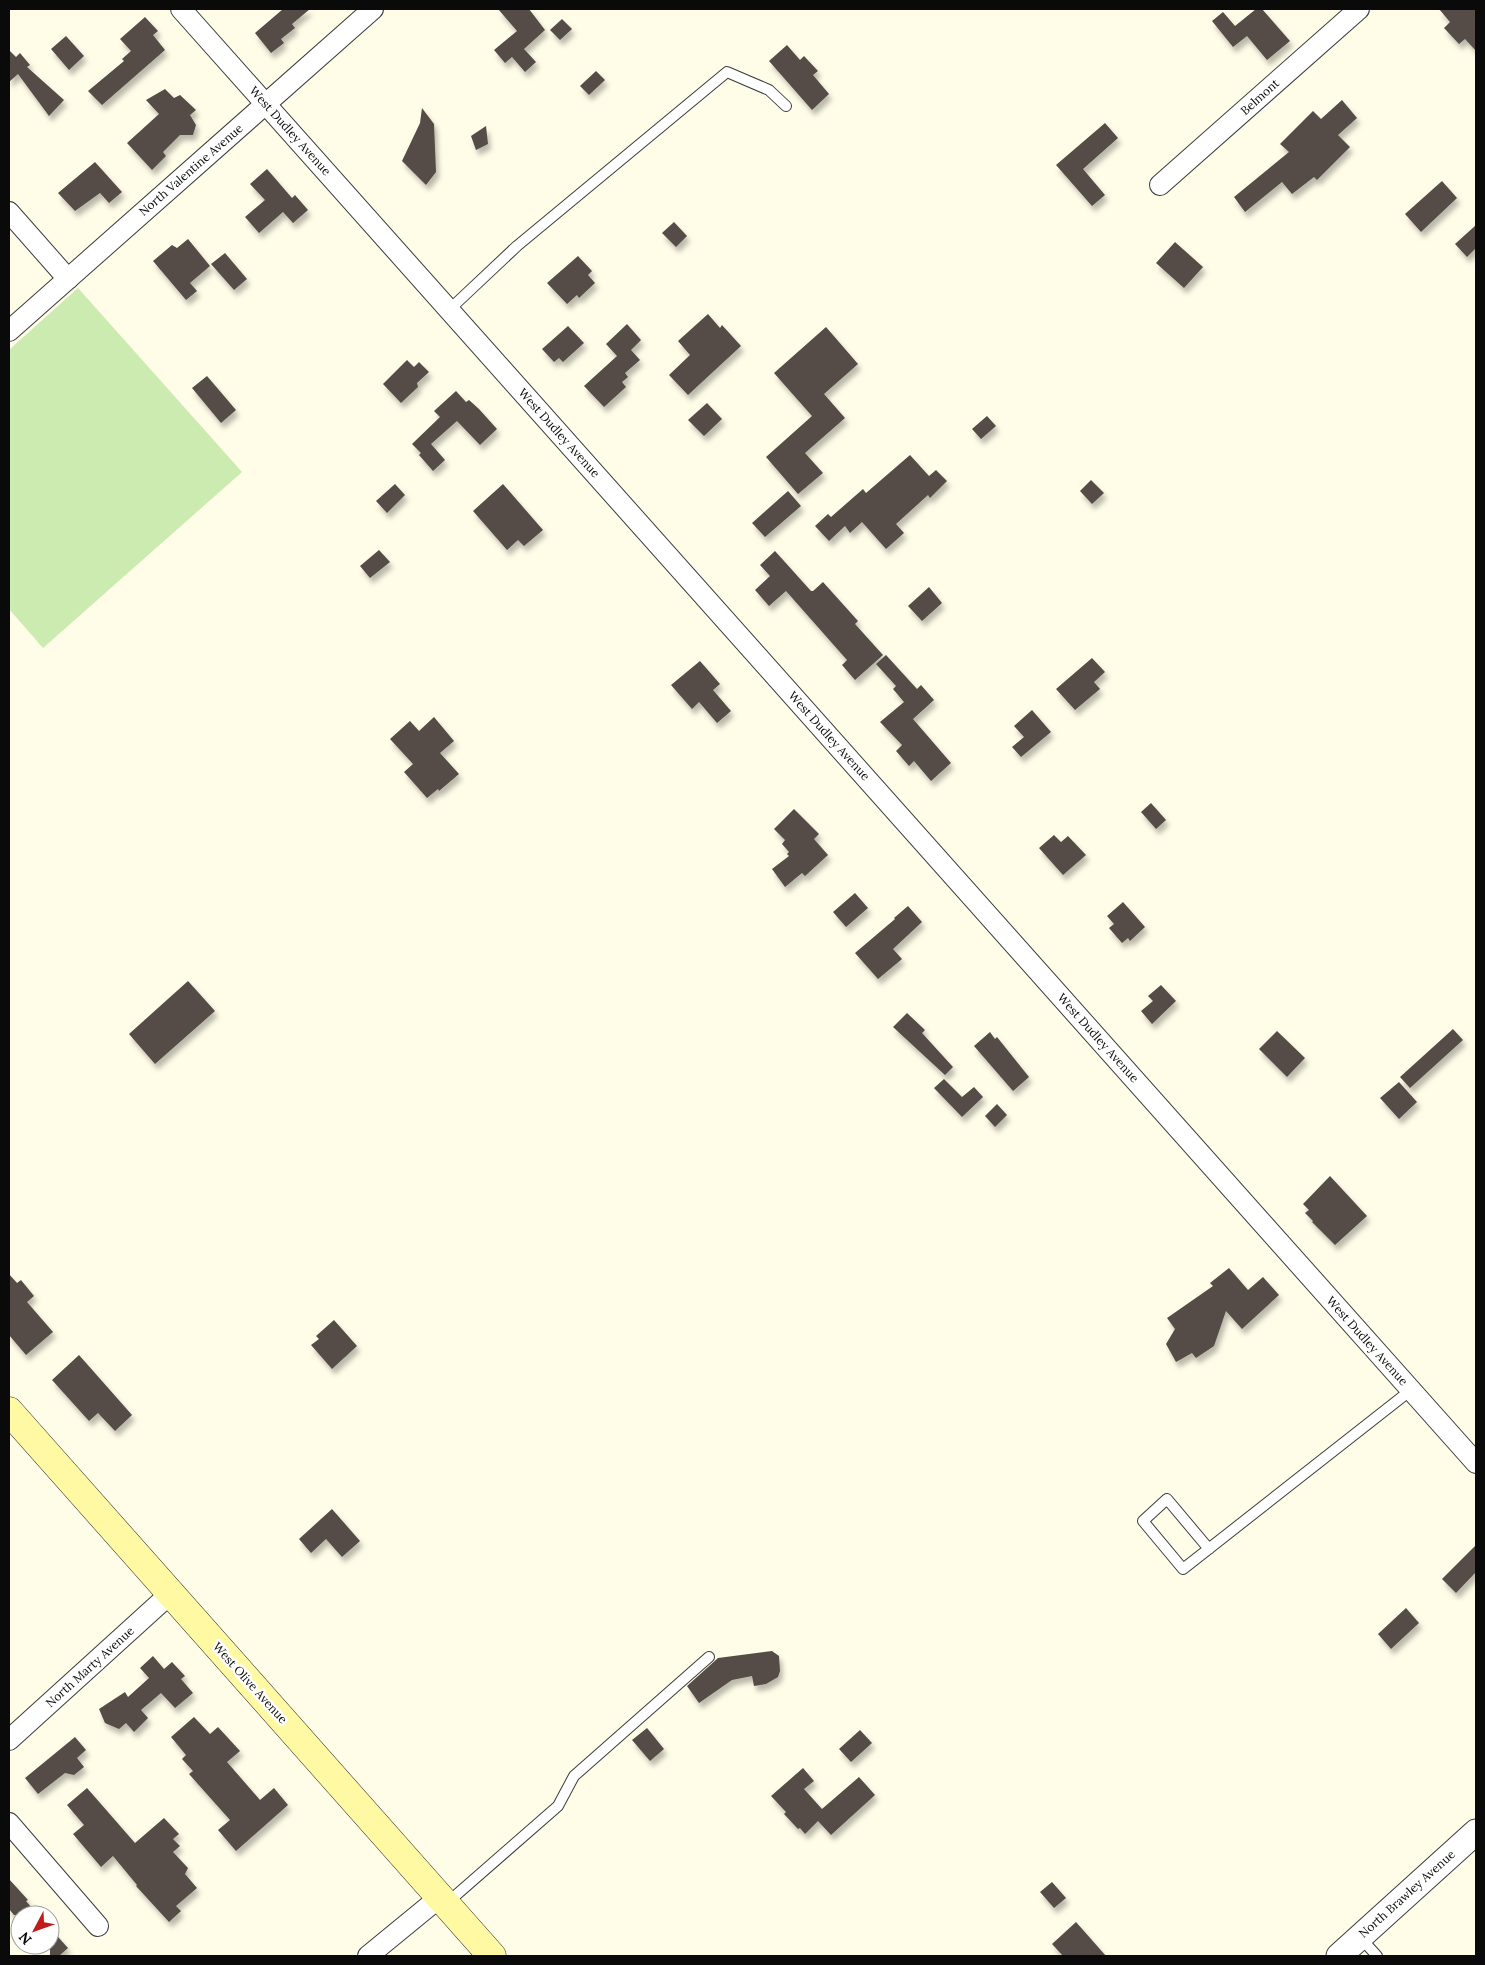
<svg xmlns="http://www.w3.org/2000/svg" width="1485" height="1965" font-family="Lora,serif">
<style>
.green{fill:#ccebb0}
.building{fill:#544c46;filter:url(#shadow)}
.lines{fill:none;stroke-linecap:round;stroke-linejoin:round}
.service-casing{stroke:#3d3d3d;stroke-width:12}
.minor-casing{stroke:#3d3d3d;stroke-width:22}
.tertiary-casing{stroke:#3d3d3d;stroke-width:27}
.secondary-casing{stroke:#2c2c2c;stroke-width:29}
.service{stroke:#fff;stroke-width:10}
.minor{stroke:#fff;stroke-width:20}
.tertiary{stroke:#fff;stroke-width:25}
.secondary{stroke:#fff9a3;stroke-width:28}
.labels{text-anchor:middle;stroke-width:5;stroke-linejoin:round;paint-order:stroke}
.street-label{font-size:12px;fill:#0a0a0a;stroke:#fff}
</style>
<defs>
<filter id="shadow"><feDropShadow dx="3" dy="5.5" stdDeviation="2.5" flood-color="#0004"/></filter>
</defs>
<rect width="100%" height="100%" fill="#fffce8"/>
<path class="green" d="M78,288l164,184 -199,176 -34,-39v-259z"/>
<g class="building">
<path d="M283,9h27l-18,15 3,4 -14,11 3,4 -13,10 -16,-20z"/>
<path d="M498,9h31l16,21 -21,19 12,13 -11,10 -13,-15 -7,6 -11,-13 23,-19z"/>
<path d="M1256,9h6l28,32 -23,19 -20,-24 -14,11 -21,-26 11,-9 12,14z"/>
<path d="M1439,9h37v42l-11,-12 -6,5 -15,-16 6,-6z"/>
<path d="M145,17l13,14 -5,4 12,15 -63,55 -14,-14 36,-30 -2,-2 9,-8 -11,-12z"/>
<path d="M562,19l10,10 -12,11 -10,-10z"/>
<path d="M66,36l18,20 -15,14 -18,-21z"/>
<path d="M787,45l13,15 4,-4 14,15 -5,4 16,19 -17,16 -43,-49z"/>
<path d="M9,50l7,7 4,-4 10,12 -3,2 37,33 -15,16 -31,-42 -9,8z"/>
<path d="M596,71l9,9 -16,15 -9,-9z"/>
<path d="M165,89l9,9 6,-3 16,15 -6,5 6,10 -3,10h-13l-17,17 3,4 -14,14 -25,-27 32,-29 -13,-14z"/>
<path d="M1342,100l15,18 -19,17 12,12 -33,33 -3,-3 -22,17 -10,-12 -37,30 -11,-15 55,-45 -9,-8 33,-33 8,8z"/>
<path d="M422,108l12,16 2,48 -10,13 -24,-24 18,-38z"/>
<path d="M1105,123l13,15 -35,31 22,26 -13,11 -36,-41z"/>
<path d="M486,126l2,18 -12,6 -5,-14z"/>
<path d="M95,162l27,30 -13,11 -9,-10 -25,18 -17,-18z"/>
<path d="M267,169l25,29 3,-3 13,15 -15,13 -10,-11 -24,21 -14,-16 20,-17 -15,-16z"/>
<path d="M1442,181l15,17 -36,34 -16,-18z"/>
<path d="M674,222l13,14 -11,11 -14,-14z"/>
<path d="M1476,225v23l-9,9 -12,-13z"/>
<path d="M188,239l22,27 -20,17 7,8 -11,9 -33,-39 19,-16 5,3z"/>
<path d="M1175,242l28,25 -19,21 -28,-25z"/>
<path d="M225,253l22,26 -13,11 -23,-26z"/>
<path d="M578,256l14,15 -4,4 7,8 -16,15 -2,-3 -10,9 -20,-21z"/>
<path d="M708,314l12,14 2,-3 19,21 -53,49 -19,-20 21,-20 -12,-14z"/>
<path d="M627,324l14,16 -10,10 9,10 -15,13 3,4 -6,5 4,5 -22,20 -20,-21 33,-30 -11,-12z"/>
<path d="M568,326l16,17 -21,19 -4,-4 -5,4 -12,-13z"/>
<path d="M826,327l32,37 -34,30 21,24 -40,35 18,20 -25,21 -32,-37 46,-41 -38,-43z"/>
<path d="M407,360l7,7 5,-5 10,10 -12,11 1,4 -17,16 -18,-19z"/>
<path d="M207,376l29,34 -15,13 -29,-35z"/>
<path d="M456,391l10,11 3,-2 10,9 18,20 -17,16 -23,-24 -26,23 14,16 -12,11 -14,-16 2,-2 -9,-9 28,-27 -6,-6z"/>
<path d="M707,403l15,16 -18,17 -16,-16z"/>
<path d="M987,416l9,10 -15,13 -9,-10z"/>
<path d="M910,455l19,21 7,-6 11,11 -17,17 -2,-3 -32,29 8,9 -18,16 -24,-27 -12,11 -5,-7 -16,15 -14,-15 13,-12 3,3 32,-28 3,4z"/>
<path d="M1091,480l13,13 -12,11 -12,-13z"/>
<path d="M395,484l10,11 -18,18 -11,-12z"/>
<path d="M503,484l40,46 -19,16 -6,-6 -11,10 -34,-39z"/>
<path d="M788,491l13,15 -36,31 -13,-14z"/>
<path d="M379,550l11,12 -20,16 -10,-12z"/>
<path d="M775,551l36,40h2l10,-9 35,39 -3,3 28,31 -28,25 -13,-15 5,-5 -61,-69 -17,15 -14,-16 15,-14 -10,-11z"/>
<path d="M929,587l13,16 -20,18 -14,-15z"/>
<path d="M886,655l31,34 4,-4 13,15 -21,19 38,44 -20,18 -17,-20 -5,5 -13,-15 6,-6 -22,-23 24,-20 -11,-13 3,-3 -20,-22z"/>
<path d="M1092,658l13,14 -11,10 6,7 -25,21 -19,-21z"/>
<path d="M700,661l20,23 -7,6 18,21 -14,12 -18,-21 -7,7 -21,-24z"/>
<path d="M1032,710l19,22 -30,25 -9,-10 12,-10 -10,-11z"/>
<path d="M434,717l20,24 -14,12 19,21 -20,17 -1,-2 -11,9 -23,-26 9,-8 -23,-25 20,-18 9,10z"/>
<path d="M1151,803l15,17 -10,9 -15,-17z"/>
<path d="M794,809l25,25 -5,5 14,16 -23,21 -3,-3 -17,14 -13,-18 17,-13 -2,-2 2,-2 -7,-8 3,-4 -11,-11z"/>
<path d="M1054,835l7,7 7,-6 18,19 -23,20 -24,-27z"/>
<path d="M855,893l13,15 -22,19 -13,-15z"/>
<path d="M1123,902l22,25 -15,14 -2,-3 -6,5 -13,-15 5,-4 -7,-8z"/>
<path d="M908,906l14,16 -29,27 9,10 -24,20 -23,-26 40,-34 -1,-1z"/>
<path d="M188,981l27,30 -60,53 -26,-30z"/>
<path d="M1161,985l15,16 -24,23 -11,-13 12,-10 -5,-5z"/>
<path d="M907,1013l18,17 -3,3 31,34 -8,8 -52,-48z"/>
<path d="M1453,1029l10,11 -53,48 -10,-11z"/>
<path d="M1277,1031l28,27 -18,19 -28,-28z"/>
<path d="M990,1032l5,7 2,-2 32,40 -16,14 -39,-45z"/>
<path d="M944,1079l18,18 12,-10 9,10 -21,20 -28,-29z"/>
<path d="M1399,1082l18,20 -18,17 -19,-21z"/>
<path d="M997,1104l10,11 -12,12 -10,-11z"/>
<path d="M1330,1176l37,40 -32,29 -23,-23 1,-1 -8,-8 4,-3 -6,-6z"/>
<path d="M1229,1268l19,22 15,-13 16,18 -37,34 -16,-18 -12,35 -18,12 -4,-5 -16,9 -10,-18 9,-15 -8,-11 46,-32 -3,-3z"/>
<path d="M9,1274l8,9 4,-3 13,16 -7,6 26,30 -27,23 -17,-20z"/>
<path d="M334,1320l23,26 -25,23 -21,-24 8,-6 -3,-3z"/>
<path d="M79,1355l53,60 -17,16 -17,-18 -9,8 -37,-41z"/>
<path d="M332,1509l28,32 -18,16 -16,-18 -15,14 -12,-14z"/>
<path d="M1476,1545v27l-20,21 -14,-14z"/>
<path d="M1406,1608l13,15 -28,26 -13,-15z"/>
<path d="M772,1651l7,5 1,15 -2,6 -12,7 -12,2 -2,-10 -20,4 -33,23 -12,-17 31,-28z"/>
<path d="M153,1656l11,13 8,-7 13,14 -4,3 12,14 -18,15 -14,-15 -20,17 7,8 -14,14 -8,-9 -7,6 -14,-6 -6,-14 26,-17 3,5 21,-19 -9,-10z"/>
<path d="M194,1717l16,17 8,-7 22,24 -13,11 33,38 14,-12 14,17 -52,46 -18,-21 12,-10 -41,-46 4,-3 -11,-12 4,-4 -15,-18z"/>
<path d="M647,1728l17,21 -14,12 -18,-21z"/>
<path d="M860,1730l12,13 -21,19 -12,-13z"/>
<path d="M75,1737l11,13 -9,8 7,9 -10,8 -9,-2 -27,21 -13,-16z"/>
<path d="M803,1768l11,13 -10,8 18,20 37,-32 16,18 -44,40 -13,-14 -13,13 -5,-6 -2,1 -14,-15 2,-2 -15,-16z"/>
<path d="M87,1788l48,55 29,-25 15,16 -6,5 7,7 -7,6 15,16 -3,6 12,14 -21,18 5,5 -12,11 -33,-36 1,-1 -24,-29 -12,11 -28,-33 11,-9 -17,-20z"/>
<path d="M9,1879l19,21 -2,1 12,14h-24l-5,-6z"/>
<path d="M1052,1882l14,16 -12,10 -14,-16z"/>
<path d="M1076,1922l30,34h-43l-11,-12z"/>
<path d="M50,1928l18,20 -9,8h-9z"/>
</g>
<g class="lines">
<g class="service-casing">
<g id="service">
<path d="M449,310l68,-64 210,-174 42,18 17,16"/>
<path d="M1209,1549l-42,-50 -24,22 40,48 228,-179"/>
<path d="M447,1903l111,-97 16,-30 135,-119"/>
<path d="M1360,1937l17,19"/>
</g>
</g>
<g class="minor-casing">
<g id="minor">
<path d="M181,9l1295,1454"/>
<path d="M1160,185l199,-176"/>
<path d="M9,212l59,67"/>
<path d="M9,331l364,-322"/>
<path d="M9,1740l162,-147"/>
<path d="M9,1823l89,103"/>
<path d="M368,1956l72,-59"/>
</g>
</g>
<g class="tertiary-casing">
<path id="tertiary" d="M1339,1956l137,-124"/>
</g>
<g class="secondary-casing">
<path id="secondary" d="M9,1411l483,545"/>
</g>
<use href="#service" class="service"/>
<use href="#minor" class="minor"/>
<use href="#tertiary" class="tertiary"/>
<use href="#secondary" class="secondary"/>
</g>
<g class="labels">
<g class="street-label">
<text transform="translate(1260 97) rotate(-42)" y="4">Belmont</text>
<text transform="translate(290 131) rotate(48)" y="4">West Dudley Avenue</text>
<text transform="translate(191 170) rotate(-41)" y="4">North Valentine Avenue</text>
<text transform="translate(559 433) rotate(48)" y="4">West Dudley Avenue</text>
<text transform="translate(829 736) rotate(48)" y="4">West Dudley Avenue</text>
<text transform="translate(1098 1038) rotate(48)" y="4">West Dudley Avenue</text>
<text transform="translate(1367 1341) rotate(48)" y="4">West Dudley Avenue</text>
<text transform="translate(90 1667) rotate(-42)" y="4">North Marty Avenue</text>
<text transform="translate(250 1683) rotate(48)" y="4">West Olive Avenue</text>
<text transform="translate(1407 1894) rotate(-42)" y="4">North Brawley Avenue</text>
</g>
</g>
<rect width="1485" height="1965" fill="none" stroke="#0a0a0a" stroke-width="20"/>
<g transform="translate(35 1930) rotate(229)"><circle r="24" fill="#ffffff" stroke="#9d9d9d"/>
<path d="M0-4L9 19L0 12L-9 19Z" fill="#c21b1b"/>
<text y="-8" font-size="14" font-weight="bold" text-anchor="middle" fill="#0a0a0a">N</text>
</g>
</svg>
